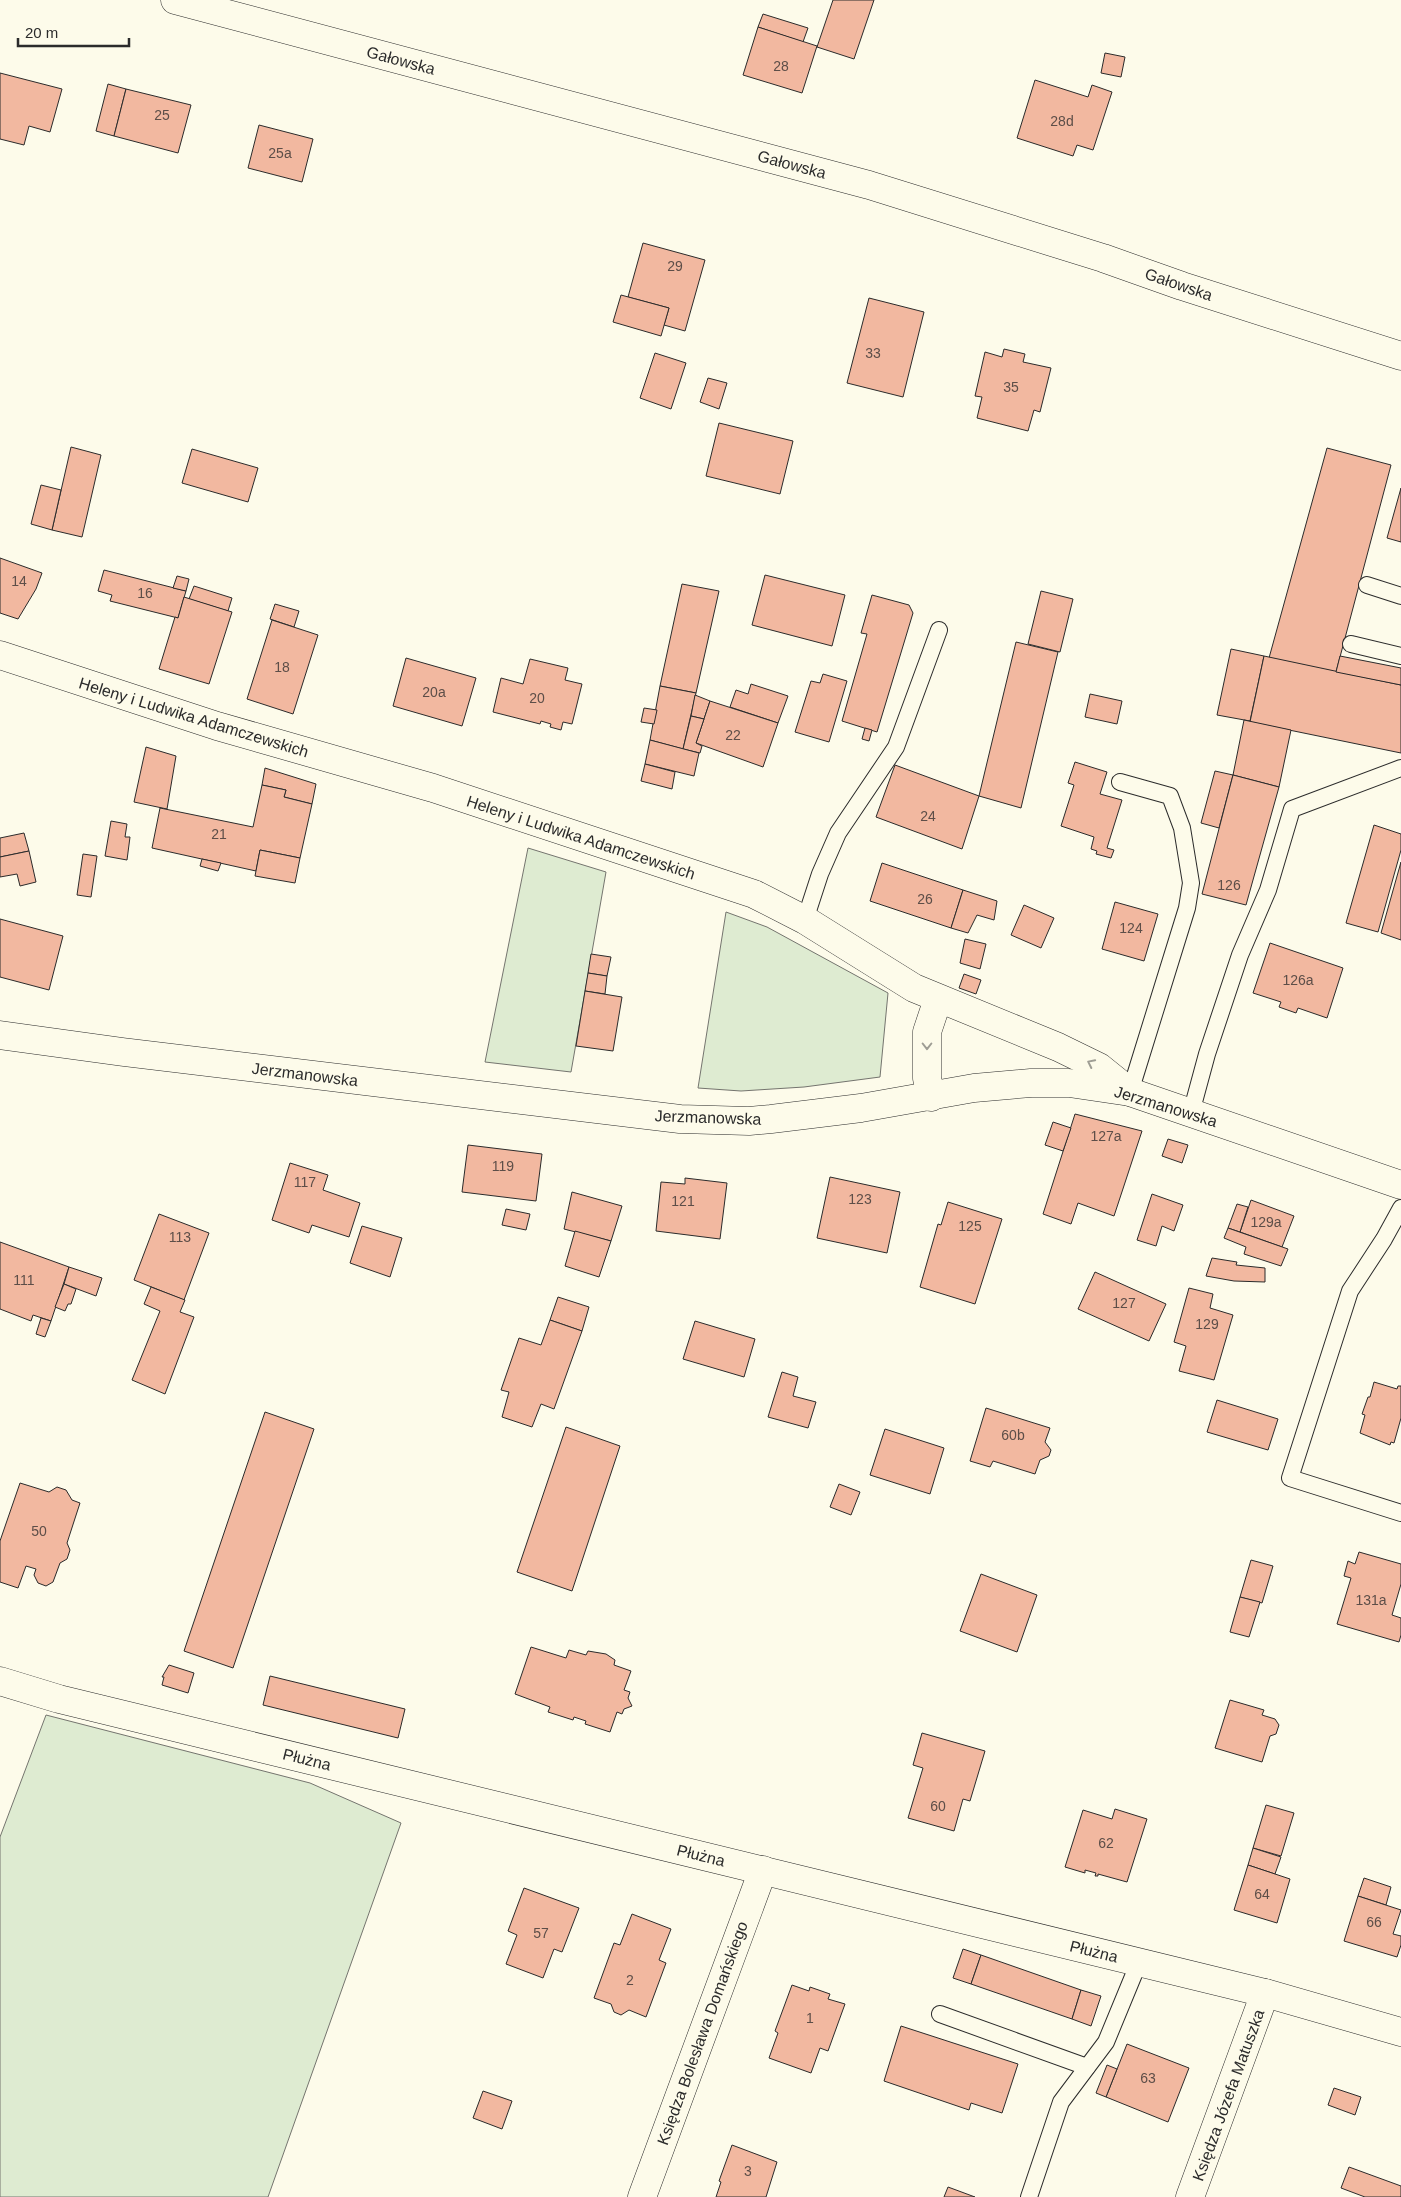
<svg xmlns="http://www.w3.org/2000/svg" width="1401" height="2197" font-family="Helvetica,sans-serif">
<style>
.green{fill:#deebd1;stroke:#74746e}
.building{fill:#f2b8a0;stroke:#2b2b2b}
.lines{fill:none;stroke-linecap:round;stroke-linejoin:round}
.lane-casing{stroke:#2b2b2b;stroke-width:18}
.street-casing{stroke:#2b2b2b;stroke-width:29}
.secondary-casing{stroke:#2b2b2b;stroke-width:29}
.lane{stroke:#fdfbea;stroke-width:16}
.street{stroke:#fdfbea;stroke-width:28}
.secondary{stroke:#fdfbea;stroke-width:28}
.oneway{stroke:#9e9d94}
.labels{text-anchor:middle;stroke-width:4;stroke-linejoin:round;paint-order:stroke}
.number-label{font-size:14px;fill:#5d4e48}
.street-label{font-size:16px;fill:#2b2b2b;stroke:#fdfbea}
</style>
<rect width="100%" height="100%" fill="#fdfbea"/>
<g class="green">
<path d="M528,848l78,24 -35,200 -86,-10z"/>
<path d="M726,912l41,15 121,66 -8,84 -76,10 -63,4 -43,-3z"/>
<path d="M46,1715l264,68 91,40 -133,374h-268v-360z"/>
</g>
<g class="building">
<path d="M833,0h41l-20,59 -37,-12z"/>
<path d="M763,14l45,14 -5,14 -45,-15z"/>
<path d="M758,27l59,19 -15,47 -59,-18z"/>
<path d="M1105,53l20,4 -4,20 -20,-4z"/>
<path d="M0,73l62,16 -12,43 -21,-6 -5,19 -24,-6z"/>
<path d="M1035,80l53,17 4,-12 20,7 -19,58 -16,-5 -4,11 -56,-18z"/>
<path d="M108,84l18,5 -12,47 -18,-5z"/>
<path d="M126,89l65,16 -13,48 -64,-17z"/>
<path d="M259,125l54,14 -11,43 -54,-14z"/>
<path d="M643,243l62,17 -20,71 -21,-6 5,-17 -41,-11z"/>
<path d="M621,295l48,13 -8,28 -48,-14z"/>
<path d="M869,298l55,14 -21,85 -56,-14z"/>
<path d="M1004,349l21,5 -2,8 28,6 -11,44 -6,-2 -6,21 -51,-13 5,-21 -7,-1 10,-44 17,5z"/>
<path d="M655,353l31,10 -15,46 -31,-11z"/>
<path d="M708,378l19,5 -8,26 -19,-7z"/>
<path d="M719,423l74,18 -13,53 -74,-18z"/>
<path d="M71,447l30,8 -19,82 -30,-7z"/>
<path d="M1327,448l64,17 -55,207 -67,-14z"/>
<path d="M192,449l66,19 -10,34 -66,-19z"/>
<path d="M41,485l20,5 -9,40 -21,-6z"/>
<path d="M1401,488v54l-14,-4z"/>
<path d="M0,558l42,15 -6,16 -18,30 -18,-6z"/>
<path d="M104,570l82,21 -8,27 -68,-17 2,-6 -14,-4z"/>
<path d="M765,575l80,20 -13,51 -80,-21z"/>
<path d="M177,576l12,3 -3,12 -13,-3z"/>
<path d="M682,584l37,7 -23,102 -36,-7z"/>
<path d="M194,586l38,12 -4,13 -39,-12z"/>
<path d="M1041,591l32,8 -13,53 -32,-8z"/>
<path d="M872,595l37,10 4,8 -36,119 -35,-11 25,-87 -6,-1z"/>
<path d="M184,597l48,15 -23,72 -50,-15 16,-52 3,1z"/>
<path d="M275,604l24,7 -5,16 -24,-8z"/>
<path d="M272,620l46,15 -25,79 -46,-15z"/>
<path d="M1016,642l42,10 -37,156 -42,-12z"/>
<path d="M1231,649l33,7 -14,65 -33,-6z"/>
<path d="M1264,656l137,29v68l-151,-31z"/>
<path d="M1340,656l61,12v17l-65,-13z"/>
<path d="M406,658l70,20 -14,48 -69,-20z"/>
<path d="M530,659l38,9 -3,12 17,4 -10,40 -9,-2 -2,8 -11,-3 1,-3 -10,-3 -1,3 -47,-12 8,-34 22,6z"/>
<path d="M823,674l24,7 -18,61 -34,-10 16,-51 9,2z"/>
<path d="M751,684l37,12 -10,27 -48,-16 6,-17 12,4z"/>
<path d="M660,686l36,7 -13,56 -33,-9z"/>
<path d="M1090,694l32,7 -5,23 -32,-7z"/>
<path d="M695,695l15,6 -6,18 -13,-3z"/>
<path d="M710,701l68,22 -15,44 -67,-24z"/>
<path d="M644,708l13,2 -3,14 -13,-2z"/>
<path d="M691,716l13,3 -8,24 6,3 -2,7 -17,-4z"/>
<path d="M1244,720l47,10 -12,57 -46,-12z"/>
<path d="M865,728l7,2 -3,11 -7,-2z"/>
<path d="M650,740l49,13 -5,23 -49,-12z"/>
<path d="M146,747l30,9 -9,53 -33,-7z"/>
<path d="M1075,762l32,10 -7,22 22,6 -15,48 7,2 -3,8 -15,-4 1,-3 -6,-2 3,-12 -33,-11 13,-41 -6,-2z"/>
<path d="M645,764l30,8 -3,17 -31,-8z"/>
<path d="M895,765l84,31 -17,53 -86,-32z"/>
<path d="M265,768l51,16 -4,20 -28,-7 2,-7 -24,-5z"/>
<path d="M1215,771l18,4 -14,53 -18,-5z"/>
<path d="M1233,775l46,12 -33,118 -44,-11z"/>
<path d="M262,785l24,5 -2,7 28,7 -12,54 -40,-8 -4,21 -104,-23 8,-40 93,19z"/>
<path d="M111,821l16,3 -2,13h5l-3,23 -22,-4z"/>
<path d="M1374,825l27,9v16l-23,82 -32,-9z"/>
<path d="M24,833l5,18 -29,6v-19z"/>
<path d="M260,850l40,8 -5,25 -40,-7z"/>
<path d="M29,851l7,31 -16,4 -3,-12 -17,3v-20z"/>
<path d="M83,854l14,2 -6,41 -14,-2z"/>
<path d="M202,859l19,4 -3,8 -18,-5z"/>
<path d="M1401,862v78l-20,-7z"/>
<path d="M882,863l81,27 -12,38 -81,-27z"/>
<path d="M963,890l34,11 -3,19 -17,-5 -9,18 -17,-5z"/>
<path d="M1115,902l43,12 -14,47 -42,-12z"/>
<path d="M1024,905l30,13 -13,30 -30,-13z"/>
<path d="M0,919l63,17 -14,54 -49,-13z"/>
<path d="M965,939l21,5 -6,25 -20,-6z"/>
<path d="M1270,943l73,25 -16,50 -29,-10 -2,5 -17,-6 2,-5 -28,-9z"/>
<path d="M591,954l20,3 -4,19 -19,-3z"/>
<path d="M588,973l19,3 -2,18 -20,-3z"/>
<path d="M964,974l17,6 -5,14 -17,-6z"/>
<path d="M585,991l37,6 -9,54 -37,-5z"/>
<path d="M1075,1114l67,17 -28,85 -36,-13 -7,21 -28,-10z"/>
<path d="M1053,1122l18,6 -8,23 -18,-6z"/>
<path d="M1168,1139l20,6 -6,18 -20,-7z"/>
<path d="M468,1145l74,9 -6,47 -74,-9z"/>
<path d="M290,1163l38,12 -5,15 37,13 -11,34 -37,-12 -3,8 -37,-13z"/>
<path d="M830,1177l70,15 -13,61 -70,-15z"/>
<path d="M685,1178l42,5 -7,56 -64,-8 5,-49 24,2z"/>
<path d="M572,1192l50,14 -11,35 -47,-12z"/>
<path d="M1152,1194l31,11 -9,26 -12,-5 -6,20 -19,-6z"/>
<path d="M1251,1200l43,16 -12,31 -42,-15z"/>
<path d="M948,1202l54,17 -27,85 -55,-17 18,-63 3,1z"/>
<path d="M1237,1204l11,3 -8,25 -12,-4z"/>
<path d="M506,1209l24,5 -4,16 -24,-5z"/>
<path d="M159,1214l50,19 -25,67 -50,-20z"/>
<path d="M362,1226l40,12 -12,39 -40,-14z"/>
<path d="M1228,1228l60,21 -7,17 -37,-12 2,-7 -22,-9z"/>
<path d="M575,1231l36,10 -12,36 -34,-11z"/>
<path d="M0,1242l69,25 -18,54 -18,-6 -2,6 -31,-12z"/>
<path d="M1212,1258l25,4 -1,3 29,3v14l-31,-1 -28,-5z"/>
<path d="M69,1267l33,11 -6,18 -32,-12z"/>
<path d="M1095,1272l71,32 -17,37 -71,-32z"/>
<path d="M64,1284l12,5 -5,15h-3l-3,7 -10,-4z"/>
<path d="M151,1287l34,13 -5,12 14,5 -29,77 -33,-14 28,-69 -16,-7z"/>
<path d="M1189,1288l24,6 -3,14 23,7 -19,65 -35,-9 7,-25 -12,-4z"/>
<path d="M558,1297l31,10 -7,24 -32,-11z"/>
<path d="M41,1318l10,3 -6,16 -9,-3z"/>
<path d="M550,1320l32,11 -28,78 -13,-5 -9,23 -30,-10 7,-25 -8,-2 18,-52 22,7z"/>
<path d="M695,1321l60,18 -11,38 -61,-18z"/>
<path d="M782,1372l16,5 -5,19 23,6 -8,26 -40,-11z"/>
<path d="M1374,1382l23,7 1,-3h3v32l-7,25 -3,-1 -1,3 -30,-12 5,-18 -3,-1 6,-17h2z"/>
<path d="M1217,1400l61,19 -10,31 -61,-18z"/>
<path d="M986,1408l64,20 -5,14 6,8 -2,6 -9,4 -5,14 -42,-13 -3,6 -20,-6z"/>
<path d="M265,1412l49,17 -81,239 -49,-17z"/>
<path d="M566,1427l54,19 -48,145 -55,-19z"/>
<path d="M885,1429l59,19 -14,46 -60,-19z"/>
<path d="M20,1483l29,9 8,-5 9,3 6,10 8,3 -13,40 3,7 -3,9 -7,4 -7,19 -7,4 -8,-3 -4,-8 2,-6 -10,-3 -8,22 -18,-6v-41z"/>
<path d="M839,1484l21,8 -9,23 -21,-8z"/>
<path d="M1359,1552l42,12v20l-9,31 9,3v17l-2,7 -62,-18 14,-46 -7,-2 4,-15 7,3z"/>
<path d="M1251,1560l22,6 -11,37 -22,-6z"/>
<path d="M981,1574l56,21 -20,57 -57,-21z"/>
<path d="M1240,1597l20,5 -11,35 -19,-5z"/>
<path d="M531,1647l35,11 3,-8 17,5 2,-4 18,3 9,6 -1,5 17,6 -7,19 6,2 -2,6 4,8 -8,3 -2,5 -5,-2 -7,20 -25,-8 1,-3 -12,-4 -1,3 -25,-8 2,-5 -35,-13z"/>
<path d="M169,1665l25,8 -6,20 -26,-8 2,-8h-2z"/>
<path d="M270,1676l135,33 -7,29 -135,-33z"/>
<path d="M1230,1700l34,10 -2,5 13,4 4,6 -3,9 -6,2 -8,26 -47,-14z"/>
<path d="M922,1733l63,18 -15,50 -7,-2 -9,32 -46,-13 15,-50 -10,-3z"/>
<path d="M1266,1805l28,8 -13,43 -28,-8z"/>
<path d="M1115,1809l32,10 -20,63 -29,-8v2h-3l1,-3 -11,-3v3l-20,-6 18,-57 29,9z"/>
<path d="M1253,1848l28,9 -6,17 -27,-9z"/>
<path d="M1248,1865l42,14 -13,44 -43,-13z"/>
<path d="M1364,1878l27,9 -5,18 -28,-9z"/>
<path d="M524,1888l55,20 -17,44 -8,-3 -11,29 -37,-14 11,-29 -9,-4z"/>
<path d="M1358,1896l43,14 -8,24 8,2v9l-4,12 -53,-16z"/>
<path d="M632,1914l39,15 -12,31 7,3 -20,54 -17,-7 -8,5 -7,-3 -3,-8 -17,-6 20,-55 6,2z"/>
<path d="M963,1949l18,6 -10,29 -18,-6z"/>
<path d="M981,1955l100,35 -9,29 -101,-35z"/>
<path d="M792,1985l17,6 1,-4 20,7 -2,5 17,5 -17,47 -8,-3 -9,25 -42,-15 9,-25 -3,-2z"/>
<path d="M1081,1990l20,6 -10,30 -19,-7z"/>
<path d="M901,2026l117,38 -16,49 -31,-10 -2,7 -85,-29z"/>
<path d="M1127,2044l62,24 -21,54 -62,-25z"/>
<path d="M1107,2065l10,4 -11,28 -10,-4z"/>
<path d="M1334,2088l27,9 -6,18 -27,-10z"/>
<path d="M483,2091l29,10 -10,28 -29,-11z"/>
<path d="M732,2145l45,17 -11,35h-50l5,-15 -2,-1z"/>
<path d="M1349,2167l52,19v11h-36l-24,-9z"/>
<path d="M948,2187l27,10h-31z"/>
</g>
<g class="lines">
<g class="lane-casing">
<g id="lane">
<path d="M1367,585l34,11"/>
<path d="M1351,644l50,12"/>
<path d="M1120,782l50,14 12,32 9,55 -4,25 -57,184"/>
<path d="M805,920l15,-46 18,-41 58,-86 43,-117"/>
<path d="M1191,1113l16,-59 33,-99 28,-65 24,-81 109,-41"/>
<path d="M1401,1208l-17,31 -34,52 -60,187 111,35"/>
<path d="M940,2014l147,53"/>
<path d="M1029,2197l32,-95 45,-60 33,-80"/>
</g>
</g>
<g class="street-casing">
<g id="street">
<path d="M175,0l694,185 234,73 79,28 219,70"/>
<path d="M0,655l217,71 216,62 321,106 51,26 109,68 144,59 41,20 31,25"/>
<path d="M931,1097l-4,-19v-46l11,-33"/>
<path d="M0,1681l59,18 1206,294 136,39"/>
<path d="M642,2197l121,-327"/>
<path d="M1190,2197l75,-204"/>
</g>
</g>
<g class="secondary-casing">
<path id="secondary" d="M0,1035l123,17 557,67 69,2 22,-2 90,-11 113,-20 57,-5h38l61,9 271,93"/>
</g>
<use href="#lane" class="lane"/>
<use href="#street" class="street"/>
<use href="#secondary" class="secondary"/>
</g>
<defs><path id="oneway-chevron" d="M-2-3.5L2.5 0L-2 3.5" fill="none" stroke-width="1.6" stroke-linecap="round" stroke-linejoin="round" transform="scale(1.25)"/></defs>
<g class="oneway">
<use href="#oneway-chevron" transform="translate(927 1046) rotate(90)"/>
<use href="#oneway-chevron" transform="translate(1091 1063) rotate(-154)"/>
</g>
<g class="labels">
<g class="number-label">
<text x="781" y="71">28</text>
<text x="162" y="120">25</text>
<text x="1062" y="126">28d</text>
<text x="280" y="158">25a</text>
<text x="675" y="271">29</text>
<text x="873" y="358">33</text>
<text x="1011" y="392">35</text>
<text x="19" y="586">14</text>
<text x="145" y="598">16</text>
<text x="282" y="672">18</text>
<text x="434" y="697">20a</text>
<text x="537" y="703">20</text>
<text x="733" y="740">22</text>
<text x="928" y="821">24</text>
<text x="219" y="839">21</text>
<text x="1229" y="890">126</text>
<text x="925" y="904">26</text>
<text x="1131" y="933">124</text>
<text x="1298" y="985">126a</text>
<text x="1106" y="1141">127a</text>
<text x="503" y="1171">119</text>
<text x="305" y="1187">117</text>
<text x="860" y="1204">123</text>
<text x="683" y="1206">121</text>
<text x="1266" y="1227">129a</text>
<text x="970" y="1231">125</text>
<text x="180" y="1242">113</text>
<text x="24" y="1285">111</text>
<text x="1124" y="1308">127</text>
<text x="1207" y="1329">129</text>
<text x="1013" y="1440">60b</text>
<text x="39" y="1536">50</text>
<text x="1371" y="1605">131a</text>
<text x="938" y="1811">60</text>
<text x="1106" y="1848">62</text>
<text x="1262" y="1899">64</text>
<text x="1374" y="1927">66</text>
<text x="541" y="1938">57</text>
<text x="630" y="1985">2</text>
<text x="810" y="2023">1</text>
<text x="1148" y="2083">63</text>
<text x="748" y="2176">3</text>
</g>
<g class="street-label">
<text transform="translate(401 60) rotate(15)" y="6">Gałowska</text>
<text transform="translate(792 164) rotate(15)" y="6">Gałowska</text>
<text transform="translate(1179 284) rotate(19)" y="6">Gałowska</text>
<text transform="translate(194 717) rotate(17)" y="6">Heleny i Ludwika Adamczewskich</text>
<text transform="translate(581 837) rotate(18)" y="6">Heleny i Ludwika Adamczewskich</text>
<text transform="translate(305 1074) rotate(7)" y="6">Jerzmanowska</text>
<text transform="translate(1166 1106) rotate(17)" y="6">Jerzmanowska</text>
<text transform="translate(708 1117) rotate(2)" y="6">Jerzmanowska</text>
<text transform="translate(307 1759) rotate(14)" y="6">Płużna</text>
<text transform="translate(701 1855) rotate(14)" y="6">Płużna</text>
<text transform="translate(1094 1951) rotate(14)" y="6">Płużna</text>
<text transform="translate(702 2033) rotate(-70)" y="6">Księdza Bolesława Domańskiego</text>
<text transform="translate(1228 2095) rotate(-70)" y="6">Księdza Józefa Matuszka</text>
</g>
</g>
<path d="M18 38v8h111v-8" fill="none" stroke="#2b2b2b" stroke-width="2.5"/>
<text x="25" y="38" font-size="15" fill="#2b2b2b" stroke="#fdfbea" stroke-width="4" paint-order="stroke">20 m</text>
</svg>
